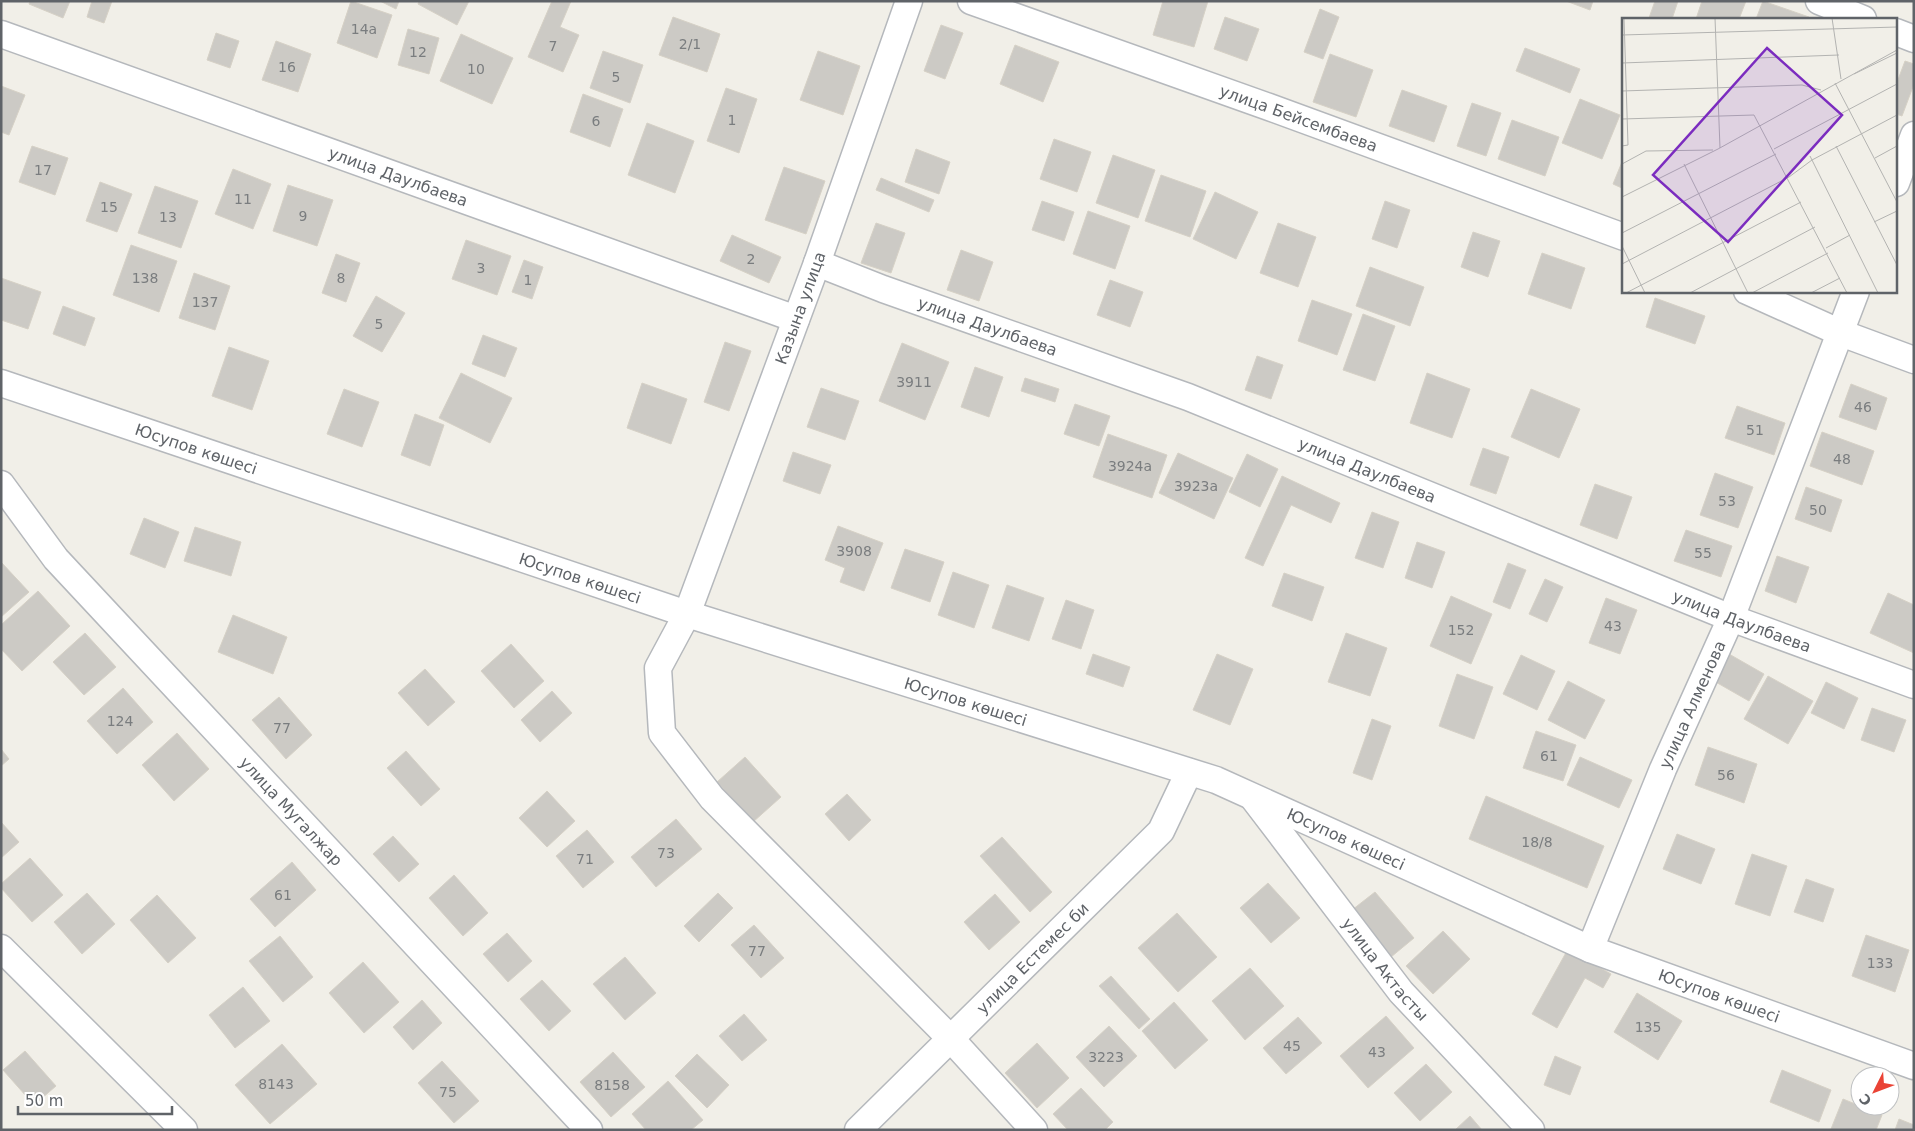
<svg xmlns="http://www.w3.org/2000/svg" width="1915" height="1131" font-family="'DejaVu Sans',sans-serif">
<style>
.building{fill:#cccac5;stroke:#d6d1c6}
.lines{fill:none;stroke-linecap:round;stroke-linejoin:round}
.minor-casing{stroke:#b5b8bc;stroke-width:29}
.minor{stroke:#fff;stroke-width:26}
.labels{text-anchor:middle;stroke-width:5;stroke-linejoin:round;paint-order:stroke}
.number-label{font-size:14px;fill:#7a7d7f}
.street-label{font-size:16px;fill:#5f6368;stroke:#fff}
.inset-road{fill:none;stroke:#b3b3b1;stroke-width:1}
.view{fill:#7b2cbf;fill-opacity:0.15;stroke:#7b2cbf;stroke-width:2.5}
.inset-edge{fill:none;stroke:#5f6368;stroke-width:2.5}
</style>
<rect width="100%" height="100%" fill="#f1efe8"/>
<g class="building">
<path d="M30,1h40l-7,17 -34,-14z"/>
<path d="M92,1h20l-8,22 -17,-6z"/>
<path d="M351,1l41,14 -15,43 -40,-15z"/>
<path d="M380,1h19l-3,8z"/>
<path d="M419,1h50l-12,24 -39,-21z"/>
<path d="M552,1h19l-11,26 19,8 -16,37 -35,-15z"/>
<path d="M1163,1h45l-14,46 -41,-12z"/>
<path d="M1566,1h27l-3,9z"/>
<path d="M1655,1h23l-6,18 -23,-1z"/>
<path d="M1702,1h44l-7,18h-43z"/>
<path d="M1763,1l46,16 -1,2h-52z"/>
<path d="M1320,9l19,8 -16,42 -19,-7z"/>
<path d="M673,17l47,17 -13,38 -48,-17z"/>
<path d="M1225,17l34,12 -12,32 -33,-12z"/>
<path d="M941,25l22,8 -18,46 -21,-8z"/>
<path d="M408,29l31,9 -10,36 -31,-9z"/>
<path d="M216,33l23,8 -9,27 -23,-8z"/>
<path d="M461,34l52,24 -21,46 -52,-23z"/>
<path d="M276,41l35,13 -13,38 -36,-12z"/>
<path d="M1015,45l44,17 -16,40 -43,-18z"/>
<path d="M1525,48l55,21 -10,24 -54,-22z"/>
<path d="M603,51l40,14 -13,38 -40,-15z"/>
<path d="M818,51l42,15 -17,49 -43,-15z"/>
<path d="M1330,54l43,16 -17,47 -43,-15z"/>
<path d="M1905,61l9,3v20l-12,32 -6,-2v-29z"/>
<path d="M1,86l24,9 -16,40 -8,-3z"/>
<path d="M726,88l31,11 -18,54 -32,-12z"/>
<path d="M1402,90l45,16 -13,36 -45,-16z"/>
<path d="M583,94l40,15 -13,38 -40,-15z"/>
<path d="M1580,99l40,16 -18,44 -40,-16z"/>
<path d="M1472,103l29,10 -15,43 -29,-10z"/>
<path d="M1512,120l47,17 -14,39 -47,-17z"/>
<path d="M647,123l47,18 -19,52 -47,-18z"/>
<path d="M1054,139l37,13 -14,40 -37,-13z"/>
<path d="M32,146l36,12 -13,37 -36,-13z"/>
<path d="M916,149l34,13 -11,32 -34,-12z"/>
<path d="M1113,155l42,15 -17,48 -42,-15z"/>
<path d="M1624,157v32l-11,-5z"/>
<path d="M784,167l41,14 -19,53 -41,-14z"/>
<path d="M233,169l38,15 -18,45 -38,-15z"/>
<path d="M1161,175l45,16 -16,46 -45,-16z"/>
<path d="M881,178l53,22 -5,12 -53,-22z"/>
<path d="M100,182l32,12 -15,38 -31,-11z"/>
<path d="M288,185l45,15 -16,46 -44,-15z"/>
<path d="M155,186l43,15 -17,47 -43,-15z"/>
<path d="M1215,192l43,20 -22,47 -43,-20z"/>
<path d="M1042,201l32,11 -10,29 -32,-11z"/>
<path d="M1385,201l25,9 -13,38 -25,-9z"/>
<path d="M1088,211l42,15 -15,43 -42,-15z"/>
<path d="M876,223l29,10 -14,40 -30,-10z"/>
<path d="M1278,223l38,14 -18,50 -38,-14z"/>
<path d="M1473,232l27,9 -12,36 -27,-10z"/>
<path d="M732,235l49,22 -12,26 -49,-22z"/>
<path d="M466,240l45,16 -14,39 -45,-16z"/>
<path d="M131,245l46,16 -18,51 -46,-17z"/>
<path d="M961,250l32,12 -14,39 -32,-11z"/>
<path d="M1542,253l43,15 -14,41 -43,-15z"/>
<path d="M336,254l24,9 -14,39 -24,-9z"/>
<path d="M524,260l19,7 -11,32 -20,-7z"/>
<path d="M1370,267l54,20 -14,39 -54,-20z"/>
<path d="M194,273l36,13 -15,44 -36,-12z"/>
<path d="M1,278l40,14 -13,37 -27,-9z"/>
<path d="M1110,280l33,12 -13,35 -33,-12z"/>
<path d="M376,296l29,17 -23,39 -29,-16z"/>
<path d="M1655,298l50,18 -10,28 -49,-17z"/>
<path d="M1312,300l40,14 -15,41 -39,-14z"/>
<path d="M63,306l32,12 -10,28 -32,-12z"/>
<path d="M1363,314l32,12 -20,55 -32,-11z"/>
<path d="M483,335l34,13 -12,29 -33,-13z"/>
<path d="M725,342l26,9 -22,60 -25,-9z"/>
<path d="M902,343l47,19 -24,58 -46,-19z"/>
<path d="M229,347l40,14 -17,49 -40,-14z"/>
<path d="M1257,356l26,9 -12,34 -26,-9z"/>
<path d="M975,367l28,10 -14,40 -28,-10z"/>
<path d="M461,373l51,25 -22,45 -51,-25z"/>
<path d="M1427,373l43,16 -18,49 -42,-15z"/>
<path d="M1025,378l34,11 -4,13 -34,-11z"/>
<path d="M642,383l45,16 -16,45 -44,-16z"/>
<path d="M1851,384l36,14 -11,32 -37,-13z"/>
<path d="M821,388l38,13 -14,39 -38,-13z"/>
<path d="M344,389l35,13 -17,45 -35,-13z"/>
<path d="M1531,389l49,20 -21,49 -48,-21z"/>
<path d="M1075,404l35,12 -11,30 -35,-12z"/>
<path d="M1737,406l48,17 -11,32 -49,-17z"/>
<path d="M415,414l29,11 -14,41 -29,-11z"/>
<path d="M1822,432l52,19 -12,34 -52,-19z"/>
<path d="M1108,434l59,21 -15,43 -59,-21z"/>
<path d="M1483,448l26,9 -13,37 -26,-9z"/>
<path d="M793,452l38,13 -11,29 -37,-13z"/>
<path d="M1178,453l55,25 -19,41 -55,-26z"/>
<path d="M1247,454l31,15 -18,38 -31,-15z"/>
<path d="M1715,473l38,14 -15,41 -38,-13z"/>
<path d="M1282,476l58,27 -9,20 -40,-18 -28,61 -18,-8z"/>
<path d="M1595,484l37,13 -15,42 -37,-14z"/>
<path d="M1806,487l36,13 -11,32 -36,-13z"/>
<path d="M1372,512l27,10 -16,46 -28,-10z"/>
<path d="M144,518l35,14 -14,36 -35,-14z"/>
<path d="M838,526l45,17 -19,48 -24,-9 5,-14 -20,-8z"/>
<path d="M195,527l46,15 -10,34 -47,-15z"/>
<path d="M1686,530l46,16 -11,31 -47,-16z"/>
<path d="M1417,542l28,10 -13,36 -27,-10z"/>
<path d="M905,549l39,13 -14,40 -39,-14z"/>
<path d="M1777,556l32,11 -13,36 -31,-12z"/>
<path d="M1,562l28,30 -28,25z"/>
<path d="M1508,563l18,7 -16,39 -17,-7z"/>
<path d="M953,572l36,13 -15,43 -36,-13z"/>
<path d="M1284,573l40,14 -12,34 -40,-15z"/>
<path d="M1545,579l18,8 -16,35 -18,-8z"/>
<path d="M1007,585l37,13 -15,43 -37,-13z"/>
<path d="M38,591l32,35 -48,45 -21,-22v-24z"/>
<path d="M1888,593l26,12v48l-44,-20z"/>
<path d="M1451,596l41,18 -21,50 -41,-18z"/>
<path d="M1606,598l31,12 -17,44 -31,-11z"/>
<path d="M1066,600l28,10 -13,39 -29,-10z"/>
<path d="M233,615l54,22 -14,37 -55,-22z"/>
<path d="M85,633l31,34 -32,28 -31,-33z"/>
<path d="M1346,633l41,15 -17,48 -42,-14z"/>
<path d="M511,644l33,37 -30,27 -33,-37z"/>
<path d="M1093,654l37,13 -7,20 -37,-13z"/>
<path d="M1217,654l36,15 -23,56 -37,-15z"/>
<path d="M1729,654l35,20 -15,27 -35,-20z"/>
<path d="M1521,655l34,16 -18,39 -34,-16z"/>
<path d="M425,669l30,33 -27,24 -30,-33z"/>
<path d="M1457,674l36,13 -19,52 -35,-13z"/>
<path d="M1768,676l45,25 -25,43 -44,-25z"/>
<path d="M1568,681l37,19 -20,39 -37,-19z"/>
<path d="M1826,682l32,16 -14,31 -33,-16z"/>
<path d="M123,688l30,34 -36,32 -30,-33z"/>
<path d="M552,691l20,22 -32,29 -19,-22z"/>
<path d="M279,697l33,38 -26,24 -34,-39z"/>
<path d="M1872,708l34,12 -12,32 -33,-12z"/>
<path d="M1372,719l19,7 -19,54 -19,-7z"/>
<path d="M1536,731l40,14 -13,36 -40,-13z"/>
<path d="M177,733l32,36 -35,32 -32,-36z"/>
<path d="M1708,747l49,17 -13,39 -49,-18z"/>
<path d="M1,749l8,10 -8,7z"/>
<path d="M406,751l34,38 -19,17 -34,-38z"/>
<path d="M745,757l36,40 -28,25 -36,-40z"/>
<path d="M1580,757l52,23 -13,28 -52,-23z"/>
<path d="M547,791l28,30 -28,26 -28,-29z"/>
<path d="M847,794l24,26 -22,21 -24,-27z"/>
<path d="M1486,796l118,50 -17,42 -118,-49z"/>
<path d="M676,819l26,30 -46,38 -25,-30z"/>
<path d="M1,822l18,20 -18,16z"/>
<path d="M587,830l27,32 -31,26 -27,-32z"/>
<path d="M1677,834l38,15 -14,35 -38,-15z"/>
<path d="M393,836l26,28 -20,18 -26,-28z"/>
<path d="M1002,837l50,55 -22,20 -50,-56z"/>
<path d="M1752,854l35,12 -17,50 -35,-12z"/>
<path d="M30,858l33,37 -31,27 -31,-34v-4z"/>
<path d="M292,862l24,28 -41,37 -25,-28z"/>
<path d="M454,875l34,38 -25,23 -34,-38z"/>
<path d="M1806,879l28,10 -11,33 -29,-10z"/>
<path d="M1268,883l32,35 -29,25 -31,-35z"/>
<path d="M1375,892l39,46 -23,19 -39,-47z"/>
<path d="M87,893l28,31 -33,30 -28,-32z"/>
<path d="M718,893l15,15 -34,34 -15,-16z"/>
<path d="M995,894l25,28 -31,28 -25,-28z"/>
<path d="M157,895l39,43 -28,25 -38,-43z"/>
<path d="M1177,913l40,44 -39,35 -40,-44z"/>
<path d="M754,925l30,33 -23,20 -30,-33z"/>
<path d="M1443,931l27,28 -37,35 -27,-28z"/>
<path d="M507,933l25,28 -24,21 -25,-28z"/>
<path d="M1866,935l43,15 -14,42 -43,-16z"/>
<path d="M280,936l33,41 -30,25 -34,-41z"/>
<path d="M1568,949l43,25 -8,14 -18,-10 -28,50 -25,-14z"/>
<path d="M625,957l31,36 -31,27 -32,-36z"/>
<path d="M363,962l36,40 -35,31 -35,-40z"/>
<path d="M1250,968l34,38 -39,34 -33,-39z"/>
<path d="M1111,976l39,43 -11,10 -40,-43z"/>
<path d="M542,980l29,31 -22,20 -29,-32z"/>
<path d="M243,987l27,34 -35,27 -26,-33z"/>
<path d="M1637,993l45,28 -24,39 -44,-28z"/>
<path d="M422,1000l20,23 -29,27 -20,-23z"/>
<path d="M1174,1002l34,38 -33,29 -33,-38z"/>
<path d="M744,1014l23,26 -25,21 -23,-25z"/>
<path d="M1386,1016l28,32 -46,40 -28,-32z"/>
<path d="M1298,1017l24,26 -36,31 -23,-26z"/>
<path d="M1109,1026l28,30 -33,31 -28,-30z"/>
<path d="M1037,1043l32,35 -32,30 -32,-35z"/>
<path d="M282,1044l35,40 -47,40 -35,-39z"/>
<path d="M25,1051l31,35 -22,19 -31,-35z"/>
<path d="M613,1052l32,35 -34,30 -31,-35z"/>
<path d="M697,1054l32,31 -22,23 -32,-32z"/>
<path d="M1555,1056l26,11 -11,28 -26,-10z"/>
<path d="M442,1061l37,40 -25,22 -36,-40z"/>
<path d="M1426,1064l26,28 -32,29 -26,-28z"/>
<path d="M1782,1070l49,20 -12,32 -49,-20z"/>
<path d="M668,1081l35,39 -12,10h-45l-14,-16z"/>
<path d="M1081,1088l32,34 -8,8h-37l-15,-16z"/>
<path d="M1843,1099l39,16 -6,15 -45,-1z"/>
<path d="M1470,1116l12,14h-27z"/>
<path d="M1899,1119l15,6v5h-19z"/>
</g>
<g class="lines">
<g class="minor-casing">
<g id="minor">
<path d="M909,1l-92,262 -130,351 -29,54 4,65 50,65 239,241 83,91"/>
<path id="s1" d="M971,1l298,106 355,130"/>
<path d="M1819,1l44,18"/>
<path d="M1896,32l18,7"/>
<path id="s2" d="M1,34l795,285"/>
<path d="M1896,183l18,-48"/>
<path id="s3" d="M817,263l66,26 305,108 543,221 183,67"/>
<path d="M1747,291l94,42 73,27"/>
<path id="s4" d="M1,383l686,231 529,166 374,169 324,117"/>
<path id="s5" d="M1,484l55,75 533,571"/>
<path id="s6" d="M1254,799l147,193 130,138"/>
<path d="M1,948l183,182"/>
<path id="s7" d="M1590,949l73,-180 68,-151 125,-327"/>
<path id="s8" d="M858,1130l303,-299 28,-59"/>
</g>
</g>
<use href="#minor" class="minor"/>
</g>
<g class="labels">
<g class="number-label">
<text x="364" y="34">14а</text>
<text x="690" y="49">2/1</text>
<text x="553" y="51">7</text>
<text x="418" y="57">12</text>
<text x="287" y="72">16</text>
<text x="476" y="74">10</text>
<text x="616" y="82">5</text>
<text x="732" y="125">1</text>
<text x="596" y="126">6</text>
<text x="43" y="175">17</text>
<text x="243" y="204">11</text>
<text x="109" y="212">15</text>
<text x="303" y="221">9</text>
<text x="168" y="222">13</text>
<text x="751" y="264">2</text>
<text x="481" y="273">3</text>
<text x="145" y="283">138</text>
<text x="341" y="283">8</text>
<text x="528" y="285">1</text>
<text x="205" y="307">137</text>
<text x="379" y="329">5</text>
<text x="914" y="387">3911</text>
<text x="1863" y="412">46</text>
<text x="1755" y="435">51</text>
<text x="1842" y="464">48</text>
<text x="1130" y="471">3924а</text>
<text x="1196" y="491">3923а</text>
<text x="1727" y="506">53</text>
<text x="1818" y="515">50</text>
<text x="854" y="556">3908</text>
<text x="1703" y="558">55</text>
<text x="1613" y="631">43</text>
<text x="1461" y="635">152</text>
<text x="120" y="726">124</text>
<text x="282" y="733">77</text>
<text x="1549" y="761">61</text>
<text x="1726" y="780">56</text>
<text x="1537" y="847">18/8</text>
<text x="666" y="858">73</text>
<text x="585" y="864">71</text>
<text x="283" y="900">61</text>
<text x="757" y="956">77</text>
<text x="1880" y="968">133</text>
<text x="1648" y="1032">135</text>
<text x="1292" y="1051">45</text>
<text x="1377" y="1057">43</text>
<text x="1106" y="1062">3223</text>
<text x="276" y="1089">8143</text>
<text x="612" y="1090">8158</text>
<text x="448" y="1097">75</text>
</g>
<g class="street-label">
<text dy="6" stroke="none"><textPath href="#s1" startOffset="348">улица Бейсембаева</textPath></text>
<text dy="6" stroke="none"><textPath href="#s2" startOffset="422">улица Даулбаева</textPath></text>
<text transform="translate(800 308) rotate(-70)" y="6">Казына улица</text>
<text dy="6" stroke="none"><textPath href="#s3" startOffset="182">улица Даулбаева</textPath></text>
<text dy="6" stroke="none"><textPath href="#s4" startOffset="206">Юсупов көшесі</textPath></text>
<text dy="6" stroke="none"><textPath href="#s3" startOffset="588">улица Даулбаева</textPath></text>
<text dy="6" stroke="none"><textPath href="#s4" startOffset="611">Юсупов көшесі</textPath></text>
<text dy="6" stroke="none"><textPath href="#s3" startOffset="992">улица Даулбаева</textPath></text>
<text dy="6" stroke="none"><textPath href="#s4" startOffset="1016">Юсупов көшесі</textPath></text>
<text dy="6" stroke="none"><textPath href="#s7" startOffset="265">улица Алменова</textPath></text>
<text dy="6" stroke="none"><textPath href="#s5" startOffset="438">улица Мугалжар</textPath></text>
<text dy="6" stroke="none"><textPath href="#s4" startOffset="1421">Юсупов көшесі</textPath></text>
<text dy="6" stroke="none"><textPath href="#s8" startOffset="245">улица Естемес би</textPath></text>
<text dy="6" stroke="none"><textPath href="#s6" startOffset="215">улица Актасты</textPath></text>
<text dy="6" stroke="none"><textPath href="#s4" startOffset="1826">Юсупов көшесі</textPath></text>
</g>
</g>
<g transform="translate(1622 18)">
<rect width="275" height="275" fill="#f1efe8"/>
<path class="inset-road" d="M93,0l5,130M210,0l9,61M0,17l275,-8M0,45l217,-8M232,56l43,-21M213,65l62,119M0,73l180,-6 19,5M0,101l132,-4 93,178M0,128l6,-1 -4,-127M214,128l61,119M152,131l123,-65M188,138l68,137M253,140l22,-12M0,146l24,-13 67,-1M62,146l64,129M0,179l96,-48 179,-99M252,204l23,-11M0,215l154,-79M0,228l23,47M204,230l24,-13M0,246l167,-87 23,-17 85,-45M4,275l175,-91M68,275l125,-66M130,275l76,-40M189,275l29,-15"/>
<path class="view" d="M145,30l75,67 -114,127 -75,-67z"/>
<rect width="275" height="275" class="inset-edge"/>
</g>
<rect width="1915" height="1131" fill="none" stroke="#5f6368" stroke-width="5"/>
<g transform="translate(1875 1091) rotate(228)"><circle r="24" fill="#ffffff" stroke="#bfc1c3"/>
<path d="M0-4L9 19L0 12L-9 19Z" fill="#ea4335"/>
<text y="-8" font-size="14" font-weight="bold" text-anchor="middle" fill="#5f6368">С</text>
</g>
<path d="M18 1106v8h154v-8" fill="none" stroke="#5f6368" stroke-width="2.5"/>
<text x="25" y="1106" font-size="15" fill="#5f6368" stroke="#ffffff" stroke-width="4" paint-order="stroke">50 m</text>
</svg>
